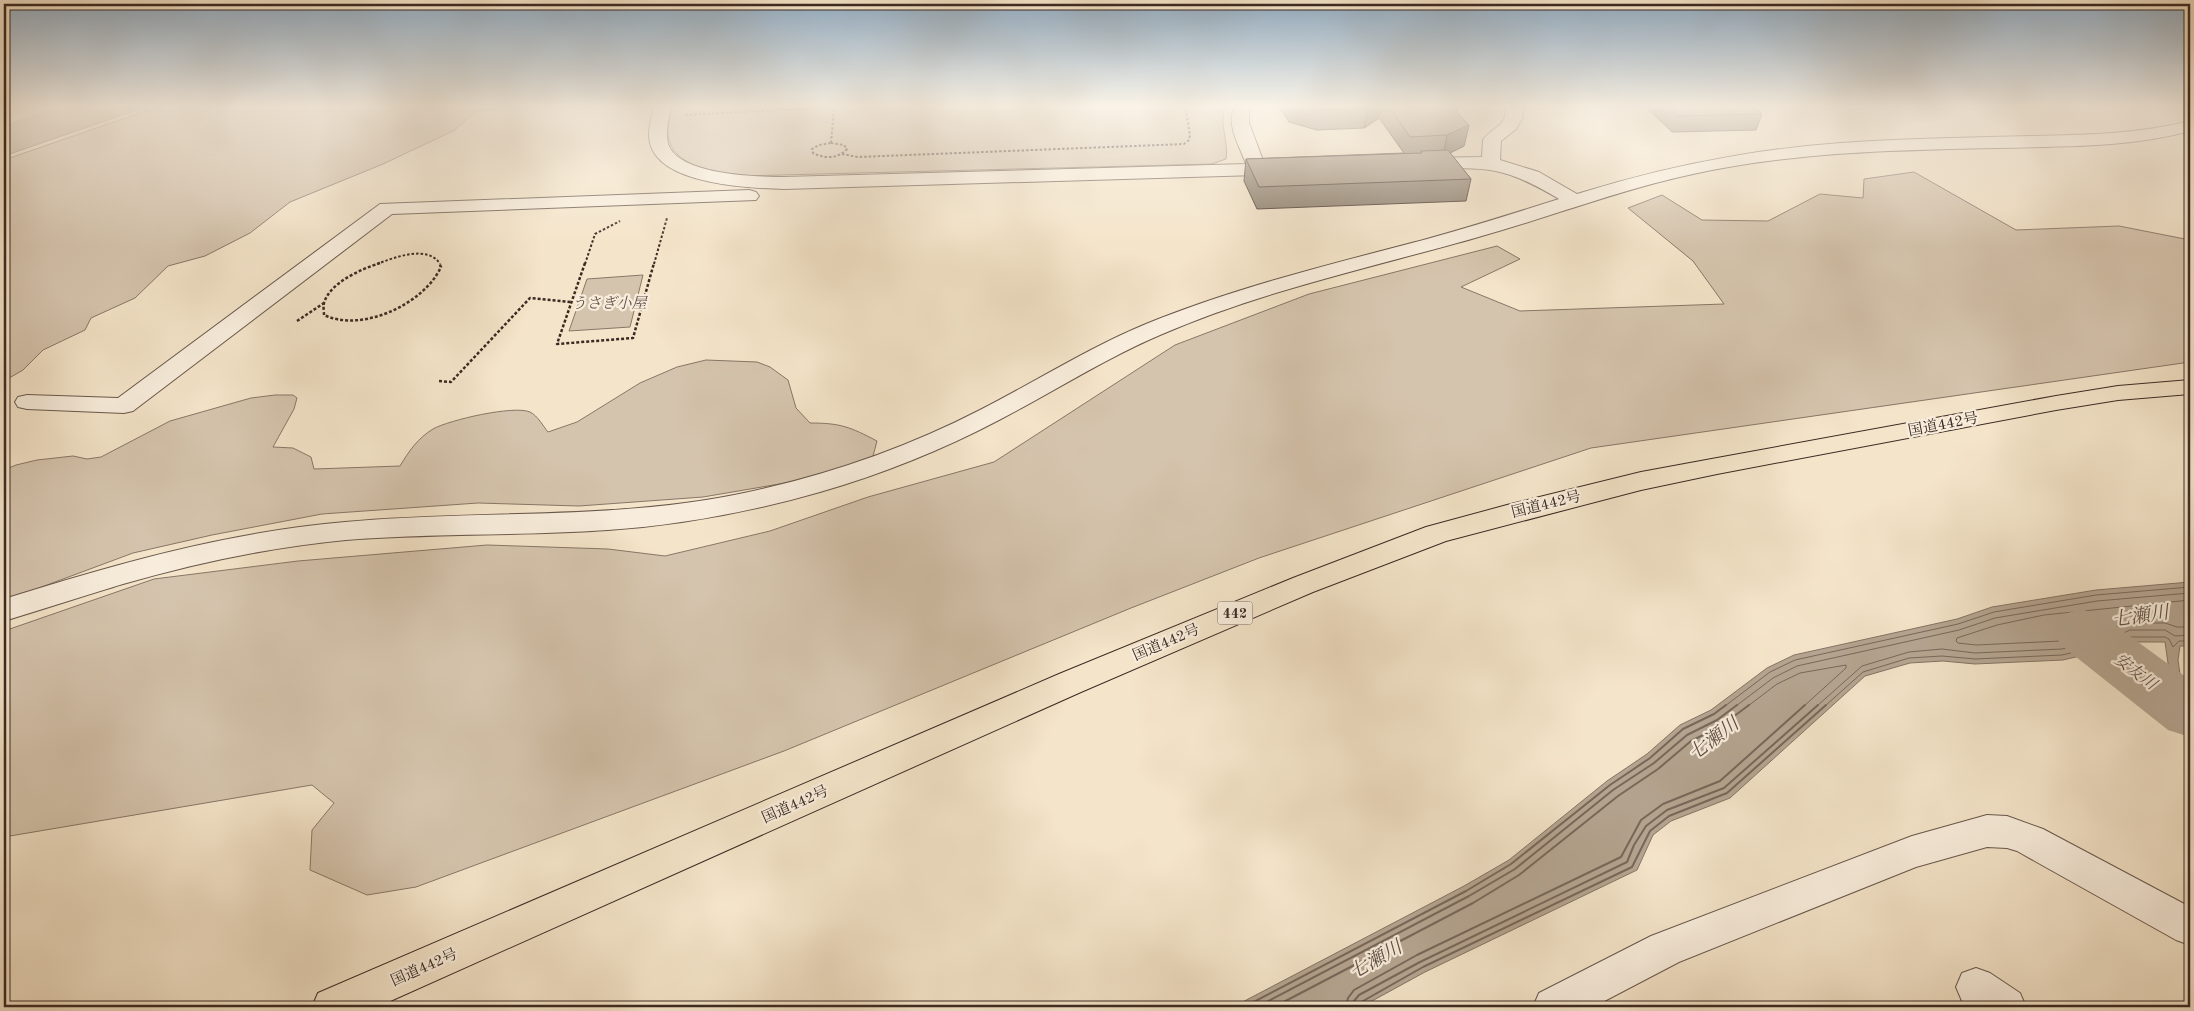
<svg xmlns="http://www.w3.org/2000/svg" width="2194" height="1011" font-family="'Old Standard TT','Noto Serif JP',serif">
<style>
.green{fill:#d5c4ad;stroke:#887768}
.water{fill:#b5a591;stroke:#847465}
.lines{fill:none;stroke-linecap:round;stroke-linejoin:round}
.shore-far1{stroke:#78685a;stroke-width:1}
.shore{stroke:#78685a;stroke-width:2}
.river{fill:#b5a591;fill-rule:evenodd}
.minor-casing{stroke:#69584c;stroke-width:2}
.highway-casing{stroke:#3b2a23;stroke-width:2}
.path-far1{stroke:#3b2a23;stroke-width:2;stroke-dasharray:2.5 2;stroke-linecap:butt}
.path{stroke:#3b2a23;stroke-width:2.5;stroke-dasharray:3 2;stroke-linecap:butt}
.minor{fill:#f8eddc;fill-rule:evenodd}
.highway{fill:#f4e4c9;fill-rule:evenodd}
.wall{fill:#857868;stroke:#3b2a23}
.shaded-wall{fill:#6c6155;stroke:#3b2a23}
.building{fill:#9b8b79;stroke:#3b2a23}
.labels{text-anchor:middle;stroke-width:4.5;stroke-linejoin:round;paint-order:stroke}
.shield{fill:#f8eddc;stroke:#74645a;stroke-width:1}
.shield-label{font-size:14px;font-weight:bold;fill:#3b2a23}
.park-label{font-size:15px;font-style:italic;fill:#625046;stroke:#f8eddc}
.street-label{font-size:15px;fill:#3b2a23;stroke:#f8eddc}
.water-label{font-size:16px;font-style:italic;fill:#604f44;stroke:#f8eddc}
.near-water-label{font-size:19px;font-style:italic;fill:#604f44;stroke:#f8eddc}
</style>
<rect width="100%" height="100%" fill="#f4e4c9"/>
<filter id="stains"><feTurbulence type="fractalNoise" baseFrequency=".004" numOctaves="4"/><feColorMatrix values="0 0 0 0 .2 0 0 0 0 .09 0 0 0 0 .02 0 0 0 .5 -.17"/></filter>
<radialGradient id="worn" r=".72"><stop offset=".6" stop-color="#630" stop-opacity="0"/><stop offset="1" stop-color="#630" stop-opacity=".3"/></radialGradient>
<g class="green">
<path d="M163,105h355l-44,7 -19,18 -72,34 -93,38 -40,31 -45,23 -37,10 -33,32 -44,20 -6,12 -42,20 -20,20 -19,11v-221z"/>
<path d="M672,105h554c-8,19 3,35 0,54l-14,5 -470,12c-24,-4 -69,-8 -74,-40 -1,-9 3,-21 4,-31z"/>
<path d="M1914,172l102,58 103,-4 71,14v122l-599,86 -332,110 -128,50 -347,143 -368,136 -49,8 -57,-25 2,-40 22,-27 -22,-18 -308,52v-206l150,-52 144,-18 189,-16 121,4 57,7 105,-25 98,-34 126,-35 181,-117 134,-51 188,-48 23,13 -59,28 59,24 204,-7 -31,-43 -65,-53 34,-13 40,25 66,1 52,-27 43,4 1,-19z"/>
<path d="M643,275l-13,52 -61,4 18,-52z"/>
<path d="M706,360l51,2 13,5 18,13 8,28 14,15c31,0 40,4 67,18l-4,15 -23,16 -147,25 -124,9 -101,-3 -156,11 -110,21 -79,18 -129,48v-131l12,-5 21,-5 36,-4 14,3 14,-2 69,-36 81,-23 24,-3h18l4,3 -3,11 -21,38 20,1 18,9 3,12 86,-3c9,-15 18,-28 33,-37 16,-9 81,-24 97,-17 8,4 13,14 18,20l29,-10 63,-39 37,-16z"/>
</g>
<g class="water">
<path d="M113,105h38l-147,51v-14z"/>
<path d="M2190,582v64h-10l-2,14 4,28 8,25v29c-17,-30 -20,-66 -25,-100h-34l-8,4 -60,14 -88,4 -32,-3 -33,2 -45,13 -135,122 -59,23 -18,14 -16,35 -212,102 -64,35h-128l231,-121 45,-26 98,-79 40,-27 33,-29 31,-15 56,-42 27,-13 163,-36 35,-12 104,-17z"/>
</g>
<g class="lines">
<g class="shore-far1">
<path d="M2190,600l-146,15 -47,10 -40,13 -1,3 2,2 18,2 85,-4 69,-18h35l12,4h13"/>
<path d="M1725,706l45,-34 25,-12 163,-36 36,-12 102,-17 94,-8"/>
<path d="M1736,706l37,-28 24,-12 162,-36 36,-12 102,-17 93,-8"/>
<path d="M1748,706l29,-22 23,-11 46,-8v3l-42,38"/>
<path d="M1817,706l45,-40 47,-14 33,-3 33,4 87,-4 57,-14 11,-5h35l10,6 15,-1"/>
<path d="M1825,706l38,-34 46,-14 33,-2 33,3 87,-4 59,-14 9,-4h35l4,2 4,8 6,-6h11"/>
</g>
<g class="shore">
<path d="M1244,1007l222,-116 45,-27 99,-79 40,-27 33,-29 31,-15 12,-9"/>
<path d="M1257,1007l212,-111 46,-27 98,-79 41,-27 33,-28 30,-15 20,-15"/>
<path d="M1274,1007l199,-104 46,-28 99,-79 40,-27 33,-28 30,-15 28,-21"/>
<path d="M1346,1007l2,-9 6,-8 63,-35 204,-98 20,-37 22,-16 57,-23 85,-76"/>
<path d="M1353,1007l1,-6 5,-6 61,-33 207,-100 7,-17 12,-19 21,-16 57,-22 94,-83"/>
<path d="M1360,1007l3,-6 60,-34 209,-100 18,-36 19,-15 58,-23 99,-88"/>
</g>
<g class="river">
<path d="M62,105h47l-5,7 -100,34v-21z"/>
<path d="M2081,609l20,6 89,65v57l-22,-7 -107,-85 -9,-15 9,-15z"/>
</g>
<g class="minor-casing">
<g id="minor">
<path d="M654,105h17c-2,12 -6,27 -3,39 10,31 89,33 116,33l462,-13c-6,-17 -23,-44 -9,-59h18l-6,7v11l15,40 25,1 2,4 -2,4 -32,3 -473,14c-34,-1 -124,-4 -134,-46 -3,-12 2,-26 4,-38z"/>
<path d="M1504,105h17l2,12 -7,12 -15,12 -1,19 39,12 38,22c106,-33 205,-50 316,-54 46,-2 93,-3 140,-4 53,-1 105,-2 157,-15v10c-63,17 -127,15 -192,17 -102,2 -205,4 -305,26 -75,16 -145,44 -218,64 -106,30 -214,53 -315,97 -56,24 -107,57 -161,85 -57,30 -117,54 -179,72 -70,20 -140,33 -212,38 -87,6 -175,3 -262,10 -75,7 -150,23 -223,44 -40,12 -79,25 -119,37v-22c111,-35 224,-67 341,-77 141,-13 282,0 421,-34 74,-17 146,-43 214,-78 55,-28 108,-62 166,-86 91,-37 186,-60 281,-85 44,-12 88,-26 132,-40 -55,-33 -74,-33 -137,-29l-7,-2 -2,-4 2,-4 7,-2 60,-1 1,-17c10,-14 27,-14 21,-35z"/>
<path d="M749,190l7,2 3,4 -3,4 -364,14 -259,197 -9,2 -97,-4 -9,-2 -3,-5 3,-5 9,-2 91,3 262,-194z"/>
<path d="M1987,815l20,1 36,13 147,78v38l-14,-5 -159,-89 -10,-3 -20,-1 -71,20 -237,95 -86,45h-60l6,-14 112,-57 261,-100z"/>
<path d="M1976,968l14,5 30,20 6,14h-54l-10,-6 -6,-14 6,-14z"/>
</g>
</g>
<g class="highway-casing">
<path id="highway" d="M2190,380v14l-72,6 -62,10 -339,64 -76,16 -195,51 -133,51 -232,100 -704,315h-65l6,-14 741,-319 234,-96 133,-51 81,-22 134,-33 76,-14 339,-62 62,-10z"/>
</g>
<g class="path-far1">
<path d="M1143,105v2"/>
<path d="M685,115l186,-10"/>
<path d="M831,143l13,2 3,4c-9,10 -22,10 -34,4l-1,-4 7,-4z"/>
<path d="M831,143l3,-35"/>
<path d="M842,154l16,3 326,-13 5,-4 1,-5 -5,-30"/>
<path d="M377,264c16,-6 51,-20 63,0"/>
<path d="M585,264l10,-30 25,-13"/>
<path d="M654,264l13,-46"/>
</g>
<g class="path">
<path d="M380,263c-18,6 -50,19 -56,40 -1,4 0,9 0,12 38,18 100,-11 117,-48l-2,-4"/>
<path d="M585,263l-28,81 76,-6 21,-75"/>
<path d="M297,321l27,-18"/>
<path d="M439,381l12,1 79,-84 41,4"/>
</g>
<use href="#minor" class="minor"/>
<use href="#highway" class="highway"/>
</g>
<g class="wall">
<path d="M1278,105h181l-2,8 12,12 -5,21 -14,7 21,26 -5,22 -209,8 -13,-28 2,-22 158,-6 -25,-35 -15,10 -47,2 -28,-8z"/>
<path d="M1644,105h108l10,9 -6,16 -84,2z"/>
</g>
<g class="shaded-wall">
<path d="M1371,105h10l-2,13 -15,10 4,-20z"/>
<path d="M1469,125l-5,21 -21,10 4,-21z"/>
</g>
<g class="building">
<path d="M1304,105h67l-3,3 -48,2z"/>
<path d="M1388,105h62l19,20 -22,10 -37,2z"/>
<path d="M1666,105h86l10,9 -85,2z"/>
<path d="M1448,150l23,29 -212,8 -13,-28 176,-6 -1,-2z"/>
</g>
<linearGradient id="sky" x2="0" y2="1"><stop stop-color="#93aec5"/><stop offset="0.43" stop-color="#faf3e7"/><stop offset="1" stop-color="#faf3e7" stop-opacity="0"/></linearGradient>
<rect width="2194" height="247" fill="url(#sky)"/>
<g class="labels">
<rect class="shield" x="1217.5" y="601.5" width="35" height="23" rx="4"/>
<g class="shield-label">
<text x="1235" y="618">442</text>
</g>
<g class="park-label">
<text x="609" y="308">うさぎ小屋</text>
</g>
<g class="street-label">
<text transform="translate(1943 424) rotate(-11)" y="5">国道442号</text>
<text transform="translate(1546 504) rotate(-14)" y="5">国道442号</text>
<text transform="translate(1166 642) rotate(-23)" y="5">国道442号</text>
<text transform="translate(795 804) rotate(-24)" y="5">国道442号</text>
<text transform="translate(424 967) rotate(-24)" y="5">国道442号</text>
</g>
<g class="water-label">
<text transform="translate(2136 671) rotate(37)" y="6">安友川</text>
</g>
<g class="near-water-label">
<text transform="translate(2140 615) rotate(-8)" y="7">七瀬川</text>
<text transform="translate(1713 738) rotate(-37)" y="7">七瀬川</text>
<text transform="translate(1375 959) rotate(-30)" y="7">七瀬川</text>
</g>
</g>
<rect width="2194" height="1011" fill="none" stroke="#f4e4c9" stroke-width="20"/>
<rect x="5" y="5" width="2184" height="1001" fill="none" stroke="#3b2a23" stroke-width="2.5"/>
<rect x="10" y="10" width="2174" height="991" fill="none" stroke="#3b2a23"/>
<rect width="100%" height="100%" filter="url(#stains)"/>
<rect width="100%" height="100%" fill="url(#worn)"/>
</svg>
